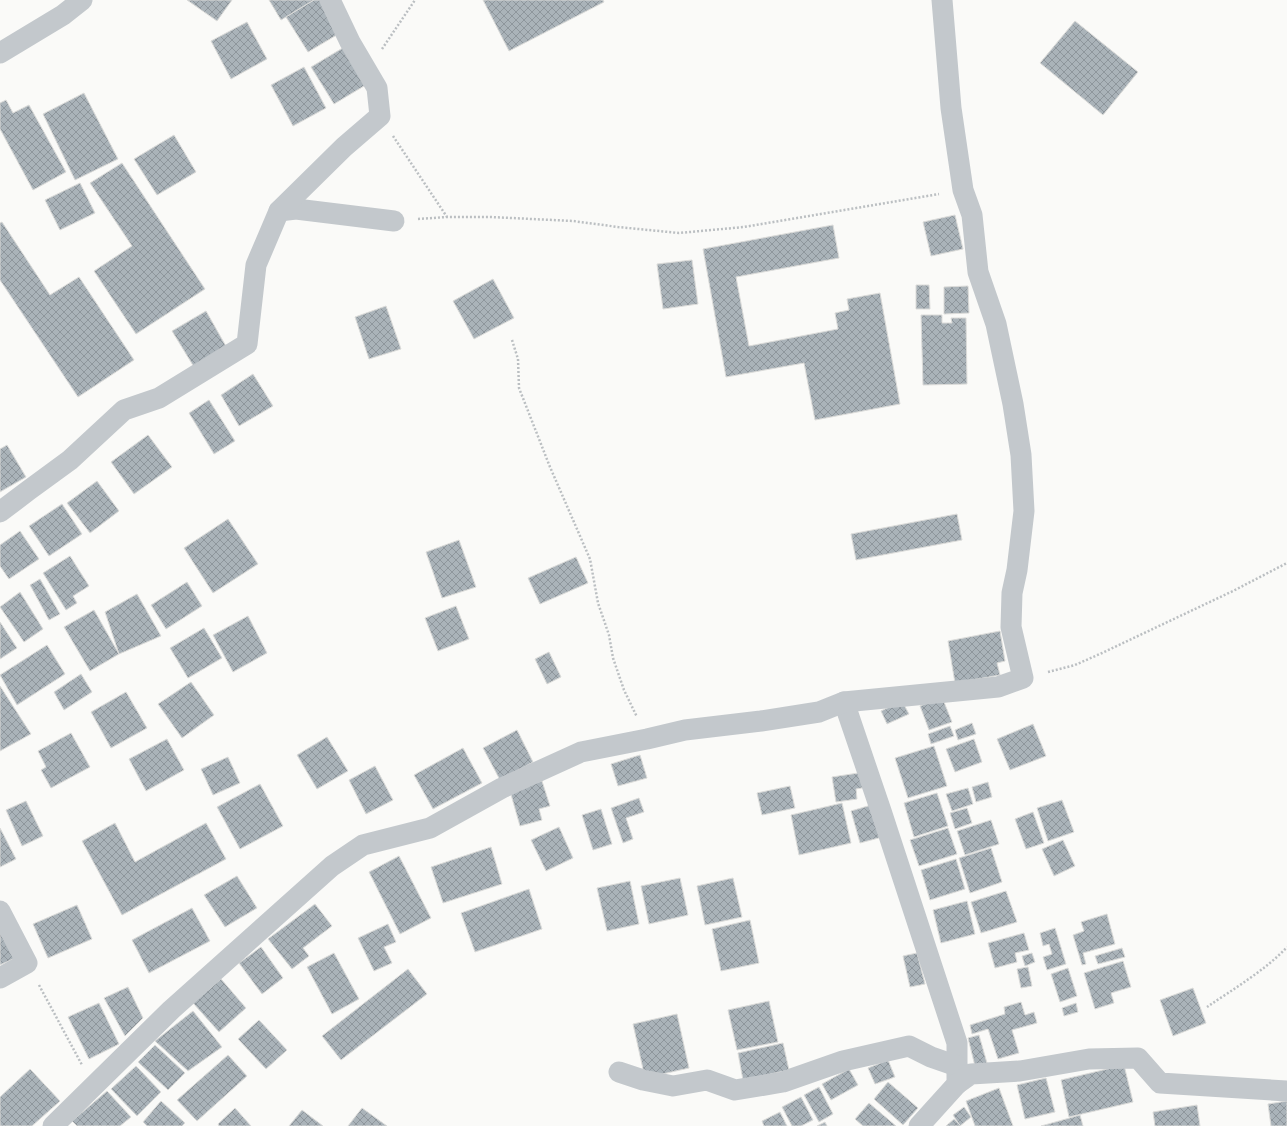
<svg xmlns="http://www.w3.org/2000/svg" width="1287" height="1126" font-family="Raleway,sans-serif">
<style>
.building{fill:url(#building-cross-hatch);stroke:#dcdcda}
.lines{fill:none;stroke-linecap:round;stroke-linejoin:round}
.path{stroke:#bbbfc2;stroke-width:2.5;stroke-dasharray:2 2;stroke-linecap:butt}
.street{stroke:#c3c8cc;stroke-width:21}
</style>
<defs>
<pattern id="building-cross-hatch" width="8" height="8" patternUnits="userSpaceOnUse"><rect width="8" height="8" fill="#aab3b9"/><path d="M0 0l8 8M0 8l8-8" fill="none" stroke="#8e969c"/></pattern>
</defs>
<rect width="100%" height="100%" fill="#fafaf8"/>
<g class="building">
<path d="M187,0h45l-15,21z"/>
<path d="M269,0h45l-33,20z"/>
<path d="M314,0h6l20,33 -32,19 -22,-35z"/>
<path d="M483,0h120l1,2 -95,49z"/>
<path d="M1075,21l63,51 -35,43 -63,-52z"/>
<path d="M247,22l20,37 -36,20 -20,-38z"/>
<path d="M346,46l23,37 -35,21 -23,-37z"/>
<path d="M304,67l22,41 -33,18 -22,-41z"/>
<path d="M84,93l34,66 -43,21 -32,-66z"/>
<path d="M6,100l7,13 16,-8 37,67 -33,18 -33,-61v-26z"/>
<path d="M174,135l22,37 -39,23 -23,-36z"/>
<path d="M122,163l83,126 -69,45 -42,-63 38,-25 -42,-63z"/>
<path d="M80,183l15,30 -35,17 -15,-30z"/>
<path d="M955,215l8,34 -32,7 -8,-34z"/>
<path d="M2,222l48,73 29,-18 55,83 -56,37 -78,-117v-57z"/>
<path d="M833,225l6,33 -103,19 13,69 89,-17 -3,-16 14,-3 -2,-11 33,-6 20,111 -85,16 -11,-57 -78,14 -23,-128z"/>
<path d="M692,260l6,44 -35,5 -6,-45z"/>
<path d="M493,279l21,39 -40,21 -21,-38z"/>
<path d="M916,285h13l1,24h-14z"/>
<path d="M968,286l1,27 -25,1v-27z"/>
<path d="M386,306l15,43 -32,10 -14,-42z"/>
<path d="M206,311l21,37 -33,19 -22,-36z"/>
<path d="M921,315h21v8h10l-1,-5h15l1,66 -44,1z"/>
<path d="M253,374l20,32 -34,20 -18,-31z"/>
<path d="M209,400l26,41 -21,13 -25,-41z"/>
<path d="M148,435l24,32 -38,27 -23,-32z"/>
<path d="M7,445l19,32 -26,15v-43z"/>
<path d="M97,481l22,30 -29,22 -23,-30z"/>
<path d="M62,504l20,30 -33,22 -20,-30z"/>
<path d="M957,514l5,26 -106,20 -5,-26z"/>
<path d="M228,519l30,45 -45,29 -29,-45z"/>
<path d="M20,531l19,28 -30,20 -9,-13v-21z"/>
<path d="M459,540l17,47 -34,11 -16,-46z"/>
<path d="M70,556l19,30 -16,10 4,7 -11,7 -23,-37z"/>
<path d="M576,557l12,26 -48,21 -12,-26z"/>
<path d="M40,579l20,35 -11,6 -19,-35z"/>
<path d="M187,582l15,24 -36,23 -15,-24z"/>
<path d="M20,592l23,37 -19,13 -24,-35z"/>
<path d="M137,594l24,42 -42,18 -14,-42z"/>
<path d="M456,606l13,33 -31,12 -13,-33z"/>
<path d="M94,610l25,44 -29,17 -26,-44z"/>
<path d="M248,616l19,37 -34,19 -20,-37z"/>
<path d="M0,622l17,26 -17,11z"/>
<path d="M204,628l18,30 -34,20 -18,-30z"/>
<path d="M1000,631l5,30 -8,2 3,12 -45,8 -7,-42z"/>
<path d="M47,645l18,29 -48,31 -17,-30z"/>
<path d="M549,652l12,25 -14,7 -12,-25z"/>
<path d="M81,674l11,18 -28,18 -10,-18z"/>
<path d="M191,682l23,33 -32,23 -24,-34z"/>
<path d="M0,686l31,48 -31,17z"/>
<path d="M126,692l21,36 -36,20 -20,-36z"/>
<path d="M942,697l10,25 -23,8 -9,-24z"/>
<path d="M902,701l7,13 -22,10 -6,-13z"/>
<path d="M972,723l4,11 -18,6 -3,-10z"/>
<path d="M1033,724l13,32 -36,14 -13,-31z"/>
<path d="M950,726l4,10 -23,8 -3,-10z"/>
<path d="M517,730l16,32 -33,18 -17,-32z"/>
<path d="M71,733l19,34 -39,21 -10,-18 5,-3 -8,-16z"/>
<path d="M327,737l21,34 -31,18 -20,-34z"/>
<path d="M167,739l17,31 -38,21 -17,-32z"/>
<path d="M974,739l8,23 -27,10 -9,-23z"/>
<path d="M934,746l13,40 -39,12 -13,-40z"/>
<path d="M463,748l19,35 -49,26 -19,-34z"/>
<path d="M640,755l7,23 -29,8 -7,-22z"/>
<path d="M228,757l12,26 -27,12 -12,-26z"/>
<path d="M375,766l18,34 -27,14 -17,-34z"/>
<path d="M865,772l2,15 -11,2 1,10 -21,3 -4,-25z"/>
<path d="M542,781l8,25 -11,3 3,11 -22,6 -10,-35z"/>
<path d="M988,782l4,15 -16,5 -4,-15z"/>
<path d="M260,784l23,42 -43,23 -23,-42z"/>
<path d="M790,786l5,22 -33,7 -5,-22z"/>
<path d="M968,788l5,16 -21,7 -6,-17z"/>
<path d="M937,793l11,33 -34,11 -10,-34z"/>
<path d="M639,798l5,14 -18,6 7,21 -10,4 -12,-35z"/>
<path d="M1062,800l12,32 -26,9 -11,-33z"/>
<path d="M26,801l17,35 -21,10 -16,-36z"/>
<path d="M842,803l9,40 -52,12 -8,-40z"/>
<path d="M878,803l8,33 -26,7 -9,-32z"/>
<path d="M967,808l5,15 -17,6 -5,-16z"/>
<path d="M601,809l11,35 -19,6 -11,-35z"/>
<path d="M1033,812l11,31 -18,6 -11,-30z"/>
<path d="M991,820l8,24 -34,11 -8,-24z"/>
<path d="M115,823l20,39 71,-39 20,36 -104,56 -40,-74z"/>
<path d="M559,827l14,31 -27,13 -15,-31z"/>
<path d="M0,828l16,31 -16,8z"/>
<path d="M948,828l9,26 -38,12 -9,-26z"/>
<path d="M1063,840l12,26 -21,10 -12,-27z"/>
<path d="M491,847l11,37 -59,19 -12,-36z"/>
<path d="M991,848l11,34 -32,11 -11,-35z"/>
<path d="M399,856l32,62 -31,16 -31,-62z"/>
<path d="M956,859l9,30 -35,11 -9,-30z"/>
<path d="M237,876l20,32 -32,19 -21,-32z"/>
<path d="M680,878l8,37 -39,9 -8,-38z"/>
<path d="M733,878l9,39 -37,8 -8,-39z"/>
<path d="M630,881l9,43 -32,7 -10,-43z"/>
<path d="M529,889l13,40 -67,23 -14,-39z"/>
<path d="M1006,891l11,31 -36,11 -10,-31z"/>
<path d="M967,901l8,33 -34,9 -8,-33z"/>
<path d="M315,904l17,22 -29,22 6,8 -17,13 -24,-30z"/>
<path d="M77,905l15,34 -44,19 -15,-34z"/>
<path d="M192,908l18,33 -61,32 -17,-33z"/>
<path d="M1107,914l8,30 -32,9 3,11 -4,1 -9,-30 11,-4 -3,-9z"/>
<path d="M750,920l9,43 -38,8 -9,-42z"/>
<path d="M388,924l8,18 -12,5 8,16 -18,8 -16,-33z"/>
<path d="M0,925l17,32 -17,8z"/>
<path d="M1055,928l11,36 -19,6 -4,-13 9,-3 -3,-10 -6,2 -3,-13z"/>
<path d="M1024,933l5,17 -14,3 2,9 -22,6 -7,-25z"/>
<path d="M261,947l22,31 -21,16 -23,-31z"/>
<path d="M1122,948l3,9 -27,7 -3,-8z"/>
<path d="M334,953l25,46 -27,15 -25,-47z"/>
<path d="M917,953l8,31 -15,3 -7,-31z"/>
<path d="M1032,953l3,9 -10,4 -3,-10z"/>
<path d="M1123,961l8,26 -20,6 3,10 -19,6 -11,-36z"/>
<path d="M1028,967l4,19 -11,2 -4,-19z"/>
<path d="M1068,968l9,28 -17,6 -9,-28z"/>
<path d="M408,969l19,25 -86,66 -19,-24z"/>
<path d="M221,979l25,29 -27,24 -26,-29z"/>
<path d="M128,987l15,31 -18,18 -21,-38z"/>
<path d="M1193,988l13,35 -33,13 -13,-36z"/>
<path d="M769,1001l9,41 -41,8 -9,-40z"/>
<path d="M1021,1002l4,13 9,-3 3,11 -25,7 7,23 -21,6 -10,-30 -16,5 -2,-9 35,-11 -1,-7z"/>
<path d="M99,1003l20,41 -30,15 -21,-42z"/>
<path d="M1076,1003l2,9 -14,4 -2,-8z"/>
<path d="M193,1011l29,36 -34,24 -33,-30z"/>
<path d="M677,1014l12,54 -44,10 -12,-54z"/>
<path d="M259,1020l28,30 -21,19 -28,-30z"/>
<path d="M979,1035l8,28 -12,3 -7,-28z"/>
<path d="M783,1043l6,27 -46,10 -5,-27z"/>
<path d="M155,1045l30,28 -17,17 -30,-28z"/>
<path d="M228,1055l19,21 -50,45 -20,-21z"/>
<path d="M888,1060l7,17 -20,7 -7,-16z"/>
<path d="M1124,1065l9,37 -64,15 -8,-37z"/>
<path d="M136,1066l25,26 -24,24 -26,-27z"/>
<path d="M30,1069l30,32 -28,25h-32v-29z"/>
<path d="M849,1069l9,16 -27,15 -9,-16z"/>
<path d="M1046,1078l9,34 -30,7 -8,-34z"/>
<path d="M888,1082l30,26 -15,17 -29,-26z"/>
<path d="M819,1087l14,27 -14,8 -15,-27z"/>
<path d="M999,1088l14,38h-38l-9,-25z"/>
<path d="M107,1091l24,26 -11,9h-43l-5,-5z"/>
<path d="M801,1097l12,23 -12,6h-9l-10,-19z"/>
<path d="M161,1101l24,22 -3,3h-35l-4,-4z"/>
<path d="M1287,1101v25h-16l-3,-22z"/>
<path d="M869,1103l27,23h-33l-8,-7z"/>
<path d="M1197,1105l3,21h-45l-2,-14z"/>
<path d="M964,1107l7,10 -11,9 -7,-11z"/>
<path d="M235,1108l16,18h-32l-1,-2z"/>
<path d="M362,1108l25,18h-39z"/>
<path d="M302,1110l21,16h-34z"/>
<path d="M780,1112l7,14h-23l-2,-5z"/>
<path d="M1080,1115l3,11h-42l25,-7z"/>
<path d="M954,1119l7,7h-15z"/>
<path d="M825,1122l2,4h-10z"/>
</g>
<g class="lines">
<g class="path">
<path d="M382,49l33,-49"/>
<path d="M393,136l54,81"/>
<path d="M418,219l29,-2h44l82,4 45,6 61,6 65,-6 195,-33"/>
<path d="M512,340l6,19 1,29 31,79 40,92 8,44 11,32 4,23 11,32 13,27"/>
<path d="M1048,672l27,-7 27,-12 131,-62 54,-28"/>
<path d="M39,985l43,80"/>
<path d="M1207,1007c25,-17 60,-38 80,-60"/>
</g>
<g class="street">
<path d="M0,53l63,-38 19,-15"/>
<path d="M279,211l17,-2 98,12"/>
<path d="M0,512l29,-22 41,-30 54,-50 35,-12 88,-54 9,-79 23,-54 65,-64 36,-31 -3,-28 -27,-46 -20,-42"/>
<path d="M844,702l37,109 76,232v41l-38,42"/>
<path d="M0,911l27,52 -27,15"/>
<path d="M619,1072l24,8 30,6 34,-6 28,10 48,-8 60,-21 66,-15 22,11 26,9"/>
<path d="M957,1084l14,-10 49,-3 69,-12 49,-1 22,25 127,8"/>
<path d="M53,1126l118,-116 161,-144 31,-21 67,-17 72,-40 79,-36 66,-13 38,-9 76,-9 58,-9 25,-10 154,-15 25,-9 -12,-51 1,-34 5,-23 7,-59 -3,-56 -8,-51 -17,-80 -18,-52 -6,-57 -9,-25 -12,-82 -9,-108"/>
</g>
</g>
</svg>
